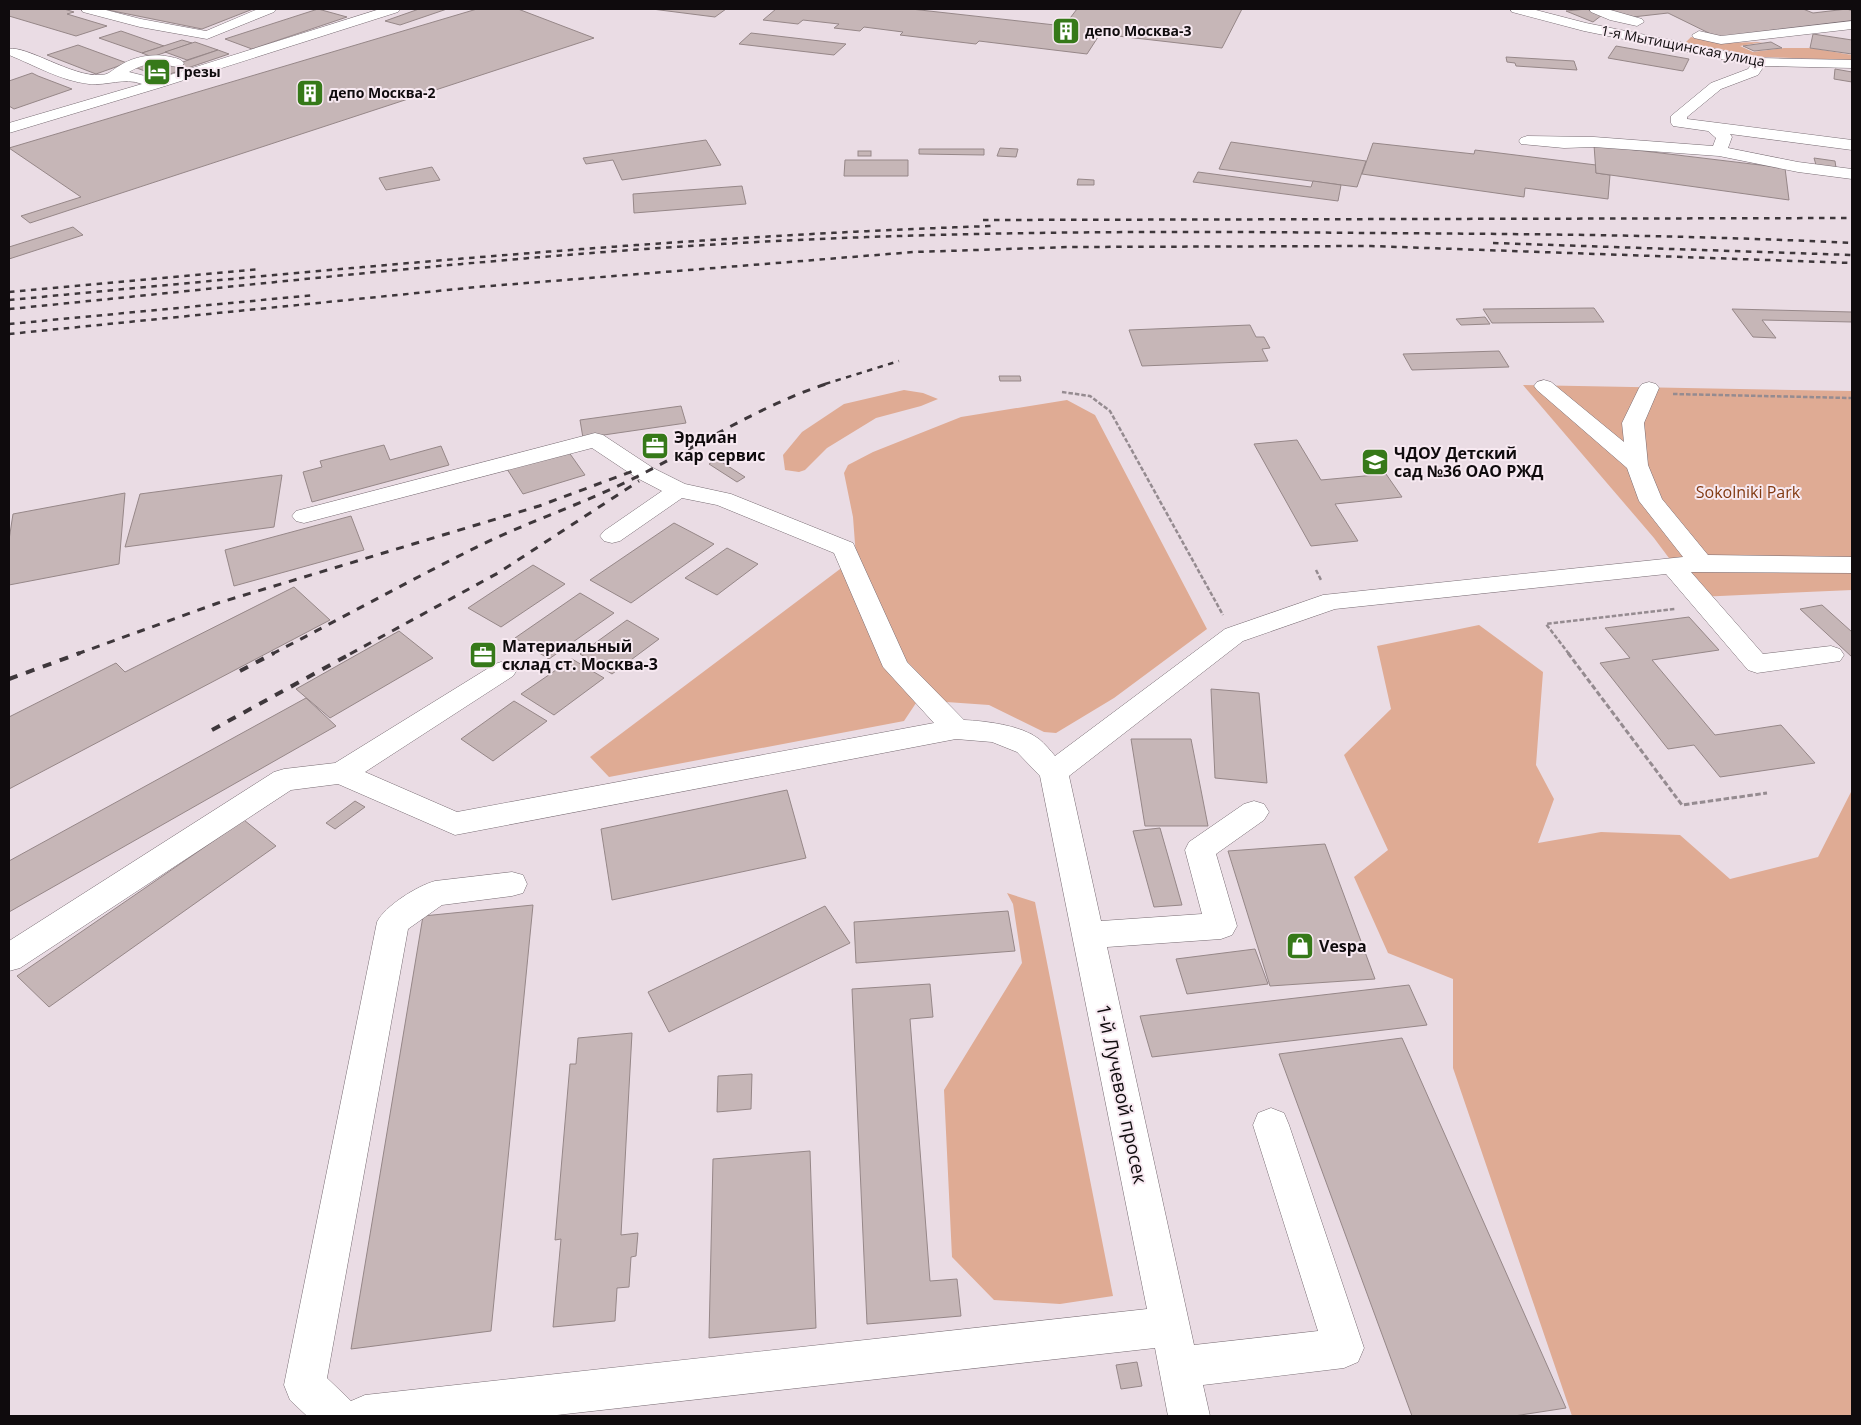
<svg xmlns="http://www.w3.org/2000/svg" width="1861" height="1425" font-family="'Open Sans',sans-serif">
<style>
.green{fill:#dfab94}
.building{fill:#c6b6b7;stroke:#968788}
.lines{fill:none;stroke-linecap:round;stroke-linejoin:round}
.minor-casing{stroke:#786c73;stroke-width:1}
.path-far1{stroke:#958b90;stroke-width:2.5;stroke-dasharray:4.5 2;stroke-linecap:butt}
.path{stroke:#958b90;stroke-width:3;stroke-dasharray:5.5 2.5;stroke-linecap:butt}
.minor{fill:#fff;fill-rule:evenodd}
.rail-far2{stroke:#3e373b;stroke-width:2.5;stroke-dasharray:5.5 5.5;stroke-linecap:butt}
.rail-far1{stroke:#3e373b;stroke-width:3;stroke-dasharray:8 8;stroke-linecap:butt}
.rail{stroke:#3e373b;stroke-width:4;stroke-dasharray:9 9;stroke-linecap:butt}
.labels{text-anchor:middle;stroke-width:4;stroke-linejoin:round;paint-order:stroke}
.far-poi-label{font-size:14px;font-weight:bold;fill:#0f0b0d;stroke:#f7e9f1;text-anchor:start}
.far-street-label{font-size:14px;fill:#0f0b0d;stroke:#f7e9f1}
.poi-label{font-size:16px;font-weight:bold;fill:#0f0b0d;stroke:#f7e9f1;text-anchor:start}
.park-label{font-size:16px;fill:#813911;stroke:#f7e9f1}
.near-street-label{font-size:19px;fill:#0f0b0d;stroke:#f7e9f1}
</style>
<rect width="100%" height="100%" fill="#eadce4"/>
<g class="green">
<path d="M1691,37l28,6 44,-1 -23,4 13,6 31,-4h27l41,7v5l-89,-3 -78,-14z"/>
<path d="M1523,385l329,6v199l-154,7 -44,-59z"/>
<path d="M904,390l19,3 15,6 -17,7 -45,12 -49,30 -22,22 -6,2 -14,-2 -2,-15 19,-23 42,-28z"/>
<path d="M1067,400l28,15 112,214 -93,69 -58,35 -12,-1 -55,-27 -71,-5 -14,21 -295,56 -19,-20 266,-200 -3,-40 -9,-44 4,-8 25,-13 88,-35z"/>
<path d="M1479,625l64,47 -7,93 18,34 -16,44 63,-11 79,3 50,44 88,-22 34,-67v626h-280l-119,-348v-89l-65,-26 -34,-76 34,-27 -44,-95 47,-46 -14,-63z"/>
<path d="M1007,893l28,9 78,394 -53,8 -66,-4 -42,-43 -8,-167 78,-127 -9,-59z"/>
</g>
<g class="building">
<path d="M9,9h55l10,3 -7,2 40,12 -31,10 -67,-20z"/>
<path d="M103,9h150l-51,20z"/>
<path d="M318,9l29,8 -95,32 -27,-10z"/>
<path d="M419,9h28l-47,16 -15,-4z"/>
<path d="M477,9h41l76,29 -564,185 -9,-7 60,-19 -72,-49z"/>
<path d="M652,9h74l-11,8z"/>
<path d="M776,9h135l153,17 13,-17h165l-20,39 -122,-14 -13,20 -108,-13 -3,3 -76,-9 3,-3 -39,-5 -4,4 -26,-3 5,-4 -36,-4 -5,4 -35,-4z"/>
<path d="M1587,9l15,6 -9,7 -27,-11z"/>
<path d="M1606,9h197l10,4 34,-4 5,2v10l-133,17 -51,-25 -44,5z"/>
<path d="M121,31l43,15 -22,7 -43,-15z"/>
<path d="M751,33l95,11 -12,11 -95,-11z"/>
<path d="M1813,34l39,6v14l-42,-6z"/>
<path d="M182,40l10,3 -40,14 -10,-4z"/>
<path d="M195,42l23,8 -31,10 -22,-8z"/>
<path d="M1771,42l11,6 -28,3 -11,-5z"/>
<path d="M78,45l49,18 -31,11 -49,-19z"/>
<path d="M1616,46l73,13 -6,12 -75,-13z"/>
<path d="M218,50l11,4 -68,23 -27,-10 19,-6 15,6z"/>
<path d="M1506,57l68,4 3,9 -61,-4 -1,-3 -8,-1z"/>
<path d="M1835,69l17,3v10l-18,-3z"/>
<path d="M32,73l6,3 34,13 -58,20 -5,-3v-25z"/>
<path d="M706,140l15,25 -99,15 -9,-20 -27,4 -3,-6z"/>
<path d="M1231,142l135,19 -9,26 -138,-18z"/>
<path d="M1373,143l101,11 1,-4 121,15v8l14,2 -2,24 -83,-11 -1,9 -162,-23z"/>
<path d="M1594,145l191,23 4,32 -193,-27z"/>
<path d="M1000,148l18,1 -2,8 -19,-1z"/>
<path d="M919,149h65v6l-65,-1z"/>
<rect x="858" y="151" width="13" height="5"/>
<path d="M1814,158l21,3 1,7 -20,-3z"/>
<path d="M845,160h63v16h-64z"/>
<path d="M432,167l8,13 -54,10 -7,-12z"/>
<path d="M1198,172l113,15 2,-6 28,4 -3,16 -145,-19z"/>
<path d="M1078,179l16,1v5h-17z"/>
<path d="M742,186l4,18 -112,9 -1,-19z"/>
<path d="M73,227l10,8 -74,24v-12z"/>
<path d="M1594,308l10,14 -112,1 -9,-14z"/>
<path d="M1732,309l120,3v10l-90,-2 14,18 -23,-1z"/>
<path d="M1485,317l5,7 -29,1 -5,-6z"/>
<path d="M1250,325l6,12h8l6,11 -8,1 6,12 -126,5 -13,-36z"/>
<path d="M1499,351l10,16 -97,3 -9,-16z"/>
<path d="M999,376h21l1,5h-21z"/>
<path d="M681,406l5,17 -103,15 -3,-18z"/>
<path d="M1297,440l24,40 65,-6 16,23 -67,7 23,37 -47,5 -57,-102z"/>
<path d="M384,445l6,15 51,-14 8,19 -137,37 -9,-30 19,-5 -2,-6z"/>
<path d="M568,451l17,24 -62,19 -16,-25z"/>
<path d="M717,459l28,18 -8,5 -28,-18z"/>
<path d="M282,475l-8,52 -149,20 15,-53z"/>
<path d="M125,493l-6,71 -110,21v-45l4,-26z"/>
<path d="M351,516l13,34 -130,36 -9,-36z"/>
<path d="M674,523l40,21 -83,59 -41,-23z"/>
<path d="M727,548l31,16 -41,31 -32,-17z"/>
<path d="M533,565l32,19 -64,43 -33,-19z"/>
<path d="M294,587l36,33 -321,169v-72l107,-54 9,9z"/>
<path d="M580,593l34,20 -65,46 -34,-21z"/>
<path d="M1822,605l30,27v25l-52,-48z"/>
<path d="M1689,617l30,33 -67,10 63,75 66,-10 34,38 -95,14 -26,-32 -26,4 -68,-86 30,-5 -25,-30z"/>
<path d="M627,620l32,19 -47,35 -32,-20z"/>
<path d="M399,631l34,27 -103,60 -34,-29z"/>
<path d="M572,659l32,19 -50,37 -33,-21z"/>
<path d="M1211,689l48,4 8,90 -52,-5z"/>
<path d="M306,698l30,28 -327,186v-51z"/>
<path d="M514,701l33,20 -54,40 -32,-22z"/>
<path d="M1131,739h60l17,87h-63z"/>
<path d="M787,790l19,68 -194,42 -11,-71z"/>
<path d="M355,801l10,6 -30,22 -9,-6z"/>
<path d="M244,820l32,26 -227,161 -32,-31z"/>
<path d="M1160,828l22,77 -28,2 -21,-76z"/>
<path d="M1325,844l50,135 -105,7 -42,-135z"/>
<path d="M533,905l-42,426 -140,18 72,-433z"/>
<path d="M825,906l25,37 -181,89 -21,-40z"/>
<path d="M1008,911l7,40 -159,12 -2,-41z"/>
<path d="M1255,949l13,35 -81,10 -11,-35z"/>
<path d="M930,984l3,33 -23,2 20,262 27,-2 4,37 -94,8 -15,-335z"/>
<path d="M1409,985l18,40 -275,32 -12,-41z"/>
<path d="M632,1033l-11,202 17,-2 -2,23 -5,1 -2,30 -12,1 -2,33 -62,6 8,-88 -6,1 15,-176h6l2,-26z"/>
<path d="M1402,1038l164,370 -52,8h-102l-133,-362z"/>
<path d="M752,1074l-1,35 -34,3 1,-36z"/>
<path d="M810,1151l6,177 -107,10 4,-179z"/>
<path d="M1137,1362l5,24 -21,3 -5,-24z"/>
</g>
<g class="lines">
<g class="minor-casing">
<g id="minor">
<path d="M81,9h21l39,10 65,12 52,-22h18l-2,3 -67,27 -67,-12 -57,-15z"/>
<path d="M380,9h20l-2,3 -236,75 -153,46v-10l133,-39c-18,-7 -35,2 -53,0 -28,-3 -55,-19 -80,-29v-6c17,-4 63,28 91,26 9,0 12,-5 19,-9 15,-10 35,-13 52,-9 5,1 10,2 13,6l-2,3c-6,2 -10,0 -16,-2 -14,-2 -26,1 -37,8l28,7z"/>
<path d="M1510,9h22l54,14 174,35 92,2v8l-88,-2 -6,9 -37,14 -34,28v2l165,21v10l-122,-16 2,3 -4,11 70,14 54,7v10l-54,-7 -79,-16 -125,-9 -30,1 -43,-4 -2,-3 2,-3 6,-2 67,1 119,9 3,-8 -8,-7 -35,-5 -2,-3v-7l40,-33 37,-14 3,-4 -167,-34 -72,-19z"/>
<path d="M1589,9h18l35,10 2,3 -7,4 -27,-6 -19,-8z"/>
<path d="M1852,21v8l-131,15 -27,-6 -2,-3 7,-4 22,5z"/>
<path d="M1544,380l7,2 73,60 -2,-19 17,-35 3,-4 7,-2 7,2 3,4 -15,35 4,42 14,34 46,56 144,2v16l-161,-1 72,82 68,-8 9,3 4,6 -4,6 -83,12 -9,-3 -82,-96 -331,35 -92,32 -174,135 32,145 101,-7 -17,-64 4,-8 55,-38 10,-3 10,3 5,8 -5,8 -48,34 21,72 -5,9 -11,4 -114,8 87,398 124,-14 -65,-206 5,-12 13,-5 13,5 5,12 75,223 -6,14 -14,6 -141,17 7,31h-42l-13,-68 -607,68h-241l-17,-16 -6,-15 93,-463c8,-16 40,-36 58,-41l77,-9 11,3 4,9 -4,9 -11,3 -70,9 -34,24 -81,449 24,23 14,-6 782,-86 -107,-533 -23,-24 -25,-10 -36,-3 -501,96 -117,-51 -47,6 -271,178 -11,3v-30l265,-169 10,-3 51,-6 160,-99 9,-3 9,3 4,6 -4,6 -148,96 92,40 477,-89 -51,-56 -49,-114 -117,-48 -35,-7 -62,43 -8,2 -8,-2 -4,-5 4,-5 58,-40 -25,-13 -45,-30 -288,75 -8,-2 -4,-5 4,-5 299,-78 8,2 50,33 32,16 46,10 122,49 54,119 57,58c21,1 57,5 75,19 6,5 11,11 16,17l170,-127 98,-34 360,-38 -44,-56 -12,-33 -90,-78 -3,-4 3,-4z"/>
</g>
</g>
<g class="path-far1">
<path d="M1062,392l28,4 20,15 113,204"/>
<path d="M1673,394l179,4"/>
<path d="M1316,570l5,10"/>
<path d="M1569,654l-23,-30 129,-15"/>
</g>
<path class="path" d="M1568,653l114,152 85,-12"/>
<use href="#minor" class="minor"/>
<g class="rail-far2">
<path d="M983,220l869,-2"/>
<path d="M1493,243l359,12"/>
<path d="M9,292l251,-23"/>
<path d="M9,300c327,-31 654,-63 983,-74"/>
<path d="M9,309c255,-25 511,-55 767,-68 198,-10 396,-10 594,-8 161,1 321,2 482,10"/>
<path d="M9,324l306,-29"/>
<path d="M9,334l468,-47 437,-35 156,-5 301,-1 481,17"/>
<path d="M825,384l74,-23"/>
</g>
<g class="rail-far1">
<path d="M77,654l141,-51 321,-97 94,-35"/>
<path d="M272,654c70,-36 140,-75 211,-110 54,-26 111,-44 163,-72 60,-31 118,-68 183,-89"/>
<path d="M350,654l148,-81 141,-92"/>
</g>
<g class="rail">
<path d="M240,671l34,-18"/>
<path d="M9,679l71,-26"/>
<path d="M212,730l140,-77"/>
</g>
</g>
<defs>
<g id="building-square" transform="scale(1.4375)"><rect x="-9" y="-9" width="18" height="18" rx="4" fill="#367919" stroke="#f7e9f1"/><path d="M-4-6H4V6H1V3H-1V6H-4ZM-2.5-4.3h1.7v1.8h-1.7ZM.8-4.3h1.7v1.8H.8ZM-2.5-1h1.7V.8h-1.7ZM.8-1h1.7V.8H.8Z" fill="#fff"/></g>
<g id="hotel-square" transform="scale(1.4375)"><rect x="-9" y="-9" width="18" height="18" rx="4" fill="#367919" stroke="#f7e9f1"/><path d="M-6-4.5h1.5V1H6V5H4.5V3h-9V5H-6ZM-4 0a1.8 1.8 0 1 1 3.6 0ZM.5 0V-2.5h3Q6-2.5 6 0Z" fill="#fff"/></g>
<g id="office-square" transform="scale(1.4375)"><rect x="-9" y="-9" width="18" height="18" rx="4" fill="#367919" stroke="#f7e9f1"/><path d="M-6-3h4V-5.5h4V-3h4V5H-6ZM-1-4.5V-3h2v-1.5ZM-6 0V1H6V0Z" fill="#fff"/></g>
<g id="school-square" transform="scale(1.4375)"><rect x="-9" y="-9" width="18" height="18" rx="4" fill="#367919" stroke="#f7e9f1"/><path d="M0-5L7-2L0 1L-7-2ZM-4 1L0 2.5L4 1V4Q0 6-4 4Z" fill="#fff"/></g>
<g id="shop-square" transform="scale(1.4375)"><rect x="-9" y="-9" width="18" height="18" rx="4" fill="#367919" stroke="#f7e9f1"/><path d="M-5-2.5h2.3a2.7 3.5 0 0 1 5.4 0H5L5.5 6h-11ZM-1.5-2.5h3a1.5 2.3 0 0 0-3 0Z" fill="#fff"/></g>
</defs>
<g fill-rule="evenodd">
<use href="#building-square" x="1066" y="31"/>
<use href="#hotel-square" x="157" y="72"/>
<use href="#building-square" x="310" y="93"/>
<use href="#office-square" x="655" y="446"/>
<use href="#school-square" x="1375" y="462"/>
<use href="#office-square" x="483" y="655"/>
<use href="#shop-square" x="1300" y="946"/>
</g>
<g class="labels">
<g class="far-poi-label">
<text x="1085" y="36">депо Москва-3</text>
<text x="176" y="77">Грезы</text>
<text x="329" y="98">депо Москва-2</text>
</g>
<g class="far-street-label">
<text transform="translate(1683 46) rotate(11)" y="5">1-я Мытищинская улица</text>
</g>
<g class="poi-label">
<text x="674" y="443">Эрдиан<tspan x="674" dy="18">кар сервис</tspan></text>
<text x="1394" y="459">ЧДОУ Детский<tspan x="1394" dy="18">сад №36 ОАО РЖД</tspan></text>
<text x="502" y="652">Материальный<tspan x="502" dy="18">склад ст. Москва-3</tspan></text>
<text x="1319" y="952">Vespa</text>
</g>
<g class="park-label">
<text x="1748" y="498">Sokolniki Park</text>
</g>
<g class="near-street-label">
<text transform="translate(1122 1094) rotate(78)" y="7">1-й Лучевой просек</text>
</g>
</g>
<rect width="1861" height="1425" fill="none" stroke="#0f0b0d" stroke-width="20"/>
</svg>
